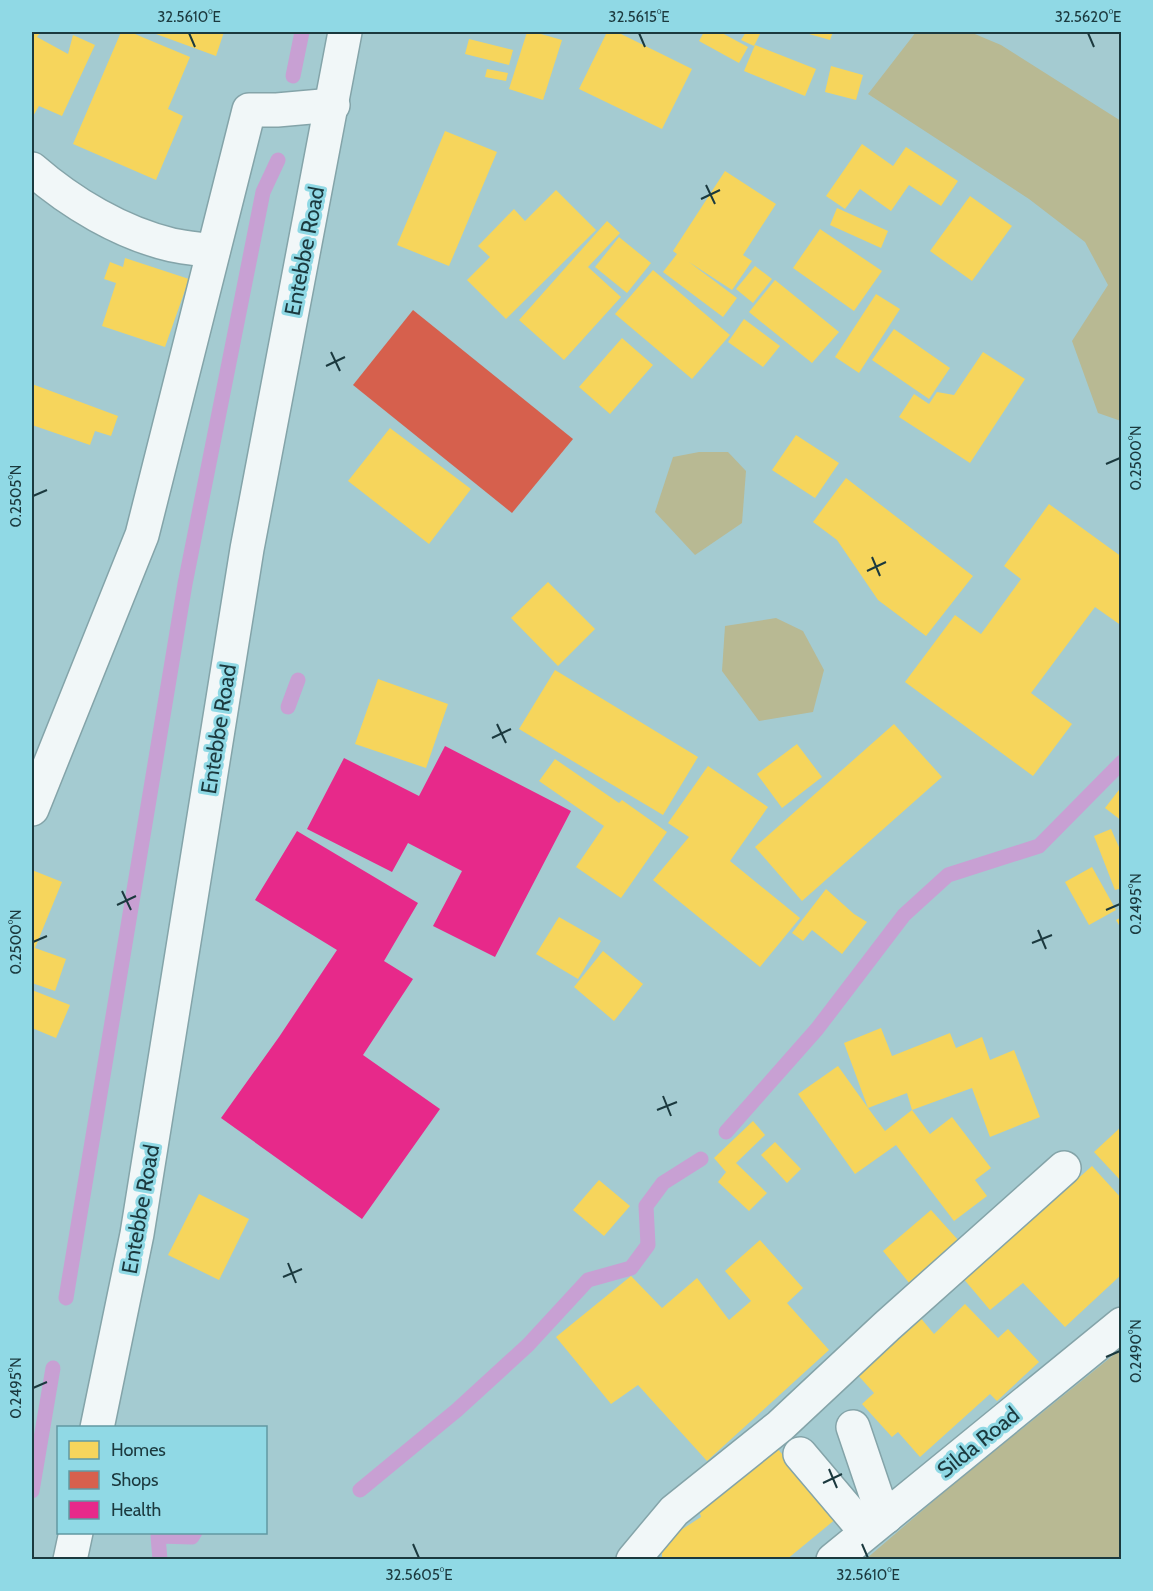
<svg xmlns="http://www.w3.org/2000/svg" width="1153" height="1591" font-family="Cabin,sans-serif">
<style>
.green{fill:#b8b993}
.homes{fill:#f6d55c}
.shops{fill:#d6604d}
.health{fill:#e7298a}
.lines{fill:none;stroke-linecap:round;stroke-linejoin:round}
.stream{stroke:#c8a0d3;stroke-width:15}
.minor-casing{stroke:#84a4a9;stroke-width:36}
.major-casing{stroke:#84a4a9;stroke-width:36}
.minor{stroke:#f1f7f8;stroke-width:33}
.major{stroke:#f1f7f8;stroke-width:33}
.ticks{fill:none;stroke:#1b393e;stroke-width:2}
.labels{text-anchor:middle;stroke-width:6;stroke-linejoin:round;paint-order:stroke}
.street-label{font-size:22px;fill:#1b393e;stroke:#90d9e5}
.neatline{fill:none;stroke:#1b393e;stroke-width:2}
.ticks-label{font-size:15px;text-anchor:middle;fill:#1b393e}
</style>
<rect width="100%" height="100%" fill="#a4cbd1"/>
<g class="green">
<path d="M916,32h54l31,13 120,76v300l-23,-8 -26,-72 36,-56 -23,-43 -56,-43 -161,-105z"/>
<path d="M699,452h29l18,19 -4,52 -47,32 -40,-43 18,-55z"/>
<path d="M776,618l27,13 21,39 -11,42 -54,9 -37,-50 3,-45z"/>
<path d="M1121,1349v210h-255l79,-68z"/>
</g>
<g class="homes">
<path d="M32,32h9l-4,5 31,17 5,-19 22,10 -33,71 -23,-10 -7,12z"/>
<path d="M121,32h9l60,25 -22,52 15,7 -27,64 -83,-36z"/>
<path d="M157,32h67l-8,24 -60,-22z"/>
<path d="M527,32h7l28,8 -19,60 -34,-11z"/>
<path d="M607,32h10l75,37 -30,60 -83,-40z"/>
<path d="M704,32h16l28,15 -9,16 -40,-22z"/>
<path d="M746,32h15l-7,14 -13,-6z"/>
<path d="M802,32h31l-3,8z"/>
<path d="M469,39l44,11 -4,15 -44,-11z"/>
<path d="M755,45l61,24 -11,27 -61,-25z"/>
<path d="M831,66l32,9 -7,25 -31,-8z"/>
<path d="M487,69l21,4 -2,8 -21,-4z"/>
<path d="M445,131l52,21 -48,114 -52,-21z"/>
<path d="M862,144l31,22 13,-19 52,34 -17,25 -32,-21 -18,26 -31,-22 -15,20 -19,-13z"/>
<path d="M725,171l51,33 -33,51 9,6 -20,29 -43,-28 48,36 -14,19 -60,-45 14,-18 -4,-3z"/>
<path d="M556,190l40,40 -90,89 -39,-39 23,-23 -12,-11 36,-37 11,12z"/>
<path d="M970,196l42,30 -40,55 -42,-30z"/>
<path d="M837,208l51,23 -7,17 -51,-23z"/>
<path d="M607,221l13,12 -32,34 33,30 -57,63 -45,-40z"/>
<path d="M820,229l62,42 -28,40 -61,-43z"/>
<path d="M619,237l32,26 -24,30 -32,-26z"/>
<path d="M125,258l64,21 -24,68 -63,-21 14,-43 -12,-4 6,-17 13,5z"/>
<path d="M755,266l17,13 -19,24 -17,-14z"/>
<path d="M653,270l77,65 -38,44 -77,-65z"/>
<path d="M775,280l64,52 -27,31 -63,-51z"/>
<path d="M876,294l24,15 -41,64 -24,-16z"/>
<path d="M744,319l36,27 -17,21 -35,-25z"/>
<path d="M894,329l56,39 -21,31 -57,-39z"/>
<path d="M622,338l31,27 -43,49 -31,-27z"/>
<path d="M983,352l42,27 -55,84 -71,-46 15,-23 15,10 8,-12 17,3z"/>
<path d="M32,384l86,32 -7,20 -16,-5 -5,14 -58,-20z"/>
<path d="M390,428l81,61 -42,55 -81,-63z"/>
<path d="M796,435l43,28 -24,35 -43,-28z"/>
<path d="M846,478l127,98 -47,60 -48,-36 -41,-60 -24,-18z"/>
<path d="M1049,504l73,53v69l-27,-19 -64,86 41,31 -39,52 -128,-94 50,-67 26,19 40,-55 -17,-13z"/>
<path d="M548,582l47,47 -37,37 -47,-48z"/>
<path d="M555,670l143,87 -35,58 -144,-86z"/>
<path d="M378,679l70,25 -22,64 -71,-24z"/>
<path d="M894,724l48,53 -140,124 -47,-54z"/>
<path d="M797,744l25,33 -40,31 -25,-34z"/>
<path d="M555,759l64,44 3,-3 45,32 -46,66 -45,-31 28,-41 -65,-45z"/>
<path d="M708,766l60,41 -38,54 70,57 -40,49 -107,-87 36,-43 -21,-14z"/>
<path d="M1122,786v35l-17,-13z"/>
<path d="M1111,829l11,25v34l-7,2 -21,-54z"/>
<path d="M1092,867l24,43 -27,15 -24,-43z"/>
<path d="M32,870l30,12 -27,66 31,11 -11,32 -23,-8z"/>
<path d="M826,889l28,25 13,8 -25,32 -30,-24 -9,11 -11,-8z"/>
<path d="M559,917l42,24 -23,38 -42,-25z"/>
<path d="M1122,917v13l-6,-10z"/>
<path d="M603,951l40,33 -29,37 -40,-34z"/>
<path d="M32,990l38,15 -14,33 -24,-10z"/>
<path d="M881,1028l11,28 58,-23 6,15 26,-11 8,23 24,-10 26,67 -50,20 -18,-49 -60,22 -5,-17 -39,15 17,23 27,-21 18,24 22,-17 39,51 -16,12 12,16 -33,25 -58,-76 -41,29 -57,-80 40,-28 30,42 -24,-65z"/>
<path d="M753,1121l12,14 -29,28 31,30 -18,18 -31,-29 8,-10 -12,-14z"/>
<path d="M1122,1126v56l-28,-30z"/>
<path d="M775,1142l26,27 -14,14 -26,-28z"/>
<path d="M1092,1166l30,33v75l-57,53 -42,-44 -33,27 -28,-33 33,-24z"/>
<path d="M599,1180l31,26 -26,30 -31,-26z"/>
<path d="M199,1194l50,25 -30,61 -51,-25z"/>
<path d="M931,1210l28,31 -49,43 -27,-33z"/>
<path d="M760,1240l43,48 -16,15 42,47 -122,111 -69,-76 -27,19 -55,-67 75,-61 31,32 35,-30 32,42 22,-19 -26,-30z"/>
<path d="M965,1304l33,34 10,-9 31,33 -42,39 -7,-7 -70,63 -22,-25 -6,5 -30,-33 12,-11 -18,-20 63,-57 15,18z"/>
<path d="M770,1440l67,78 -51,42h-124v-9l19,-21 20,-13 -2,-8z"/>
</g>
<path class="shops" d="M413,310l160,129 -61,74 -159,-128z"/>
<g class="health">
<path d="M445,746l126,65 -76,146 -62,-31 29,-55 -54,-28 -16,29 -85,-43 37,-71 75,38z"/>
<path d="M297,831l121,72 -34,58 29,18 -50,76 77,54 -78,110 -141,-101 58,-81 58,-87 -82,-50z"/>
</g>
<g class="lines">
<g class="stream">
<path d="M293,76l9,-44"/>
<path d="M288,707l10,-27"/>
<path d="M726,1132l91,-103 87,-114 44,-40 91,-29 83,-84"/>
<path d="M66,1298l119,-714 78,-392 15,-32"/>
<path d="M360,1490l97,-80 71,-65 60,-65 43,-12 17,-23 -2,-39 17,-23 38,-24"/>
<path d="M32,1491l21,-123"/>
<path d="M160,1560l-2,-24 34,1 3,-5"/>
</g>
<g class="minor-casing">
<g id="minor">
<path d="M32,169c39,34 89,64 140,76 14,3 28,4 41,6"/>
<path d="M32,809l110,-274 107,-425h28l56,-5"/>
<path d="M853,1427l23,68 10,22"/>
<path d="M800,1454l66,78"/>
<path d="M633,1560l41,-49 106,-85 107,-100 177,-158"/>
<path d="M833,1560l289,-236"/>
</g>
</g>
<g class="major-casing">
<g id="major">
<path d="M97,1428l40,-194 110,-685 98,-517"/>
<path d="M70,1560l6,-28"/>
</g>
</g>
<use href="#minor" class="minor"/>
<use href="#major" class="major"/>
</g>
<path class="ticks" d="M189,33l6,14M639,33l6,14M1088,33l6,14M706,185l9,19M701,199l19,-9M331,352l9,19M326,366l19,-9M1106,464l14,-6M33,496l14,-6M872,557l8,19M867,571l19,-9M497,724l9,19M492,738l19,-9M122,891l9,19M117,905l19,-9M1106,910l14,-6M1038,930l8,19M33,942l14,-6M1032,943l20,-8M663,1096l8,20M657,1110l20,-8M288,1263l8,20M283,1277l19,-8M1106,1357l14,-6M33,1388l14,-6M829,1469l8,19M823,1483l19,-9M413,1544l6,14M862,1544l6,14"/>
<g class="labels">
<g class="street-label">
<text transform="translate(304 251) rotate(-79)" y="8">Entebbe Road</text>
<text transform="translate(218 729) rotate(-81)" y="8">Entebbe Road</text>
<text transform="translate(140 1209) rotate(-80)" y="8">Entebbe Road</text>
<text transform="translate(978 1442) rotate(-39)" y="8">Silda Road</text>
</g>
</g>
<rect width="1153" height="1591" fill="none" stroke="#90d9e5" stroke-width="66"/>
<rect x="57" y="1426" width="210" height="108" fill="#90d9e5" stroke="#6199a2" stroke-width="1.5"/>
<rect x="69" y="1441" width="30" height="18" fill="#f6d55c" stroke="#6199a2" stroke-width="1.5"/>
<text x="111" y="1456" font-size="18" fill="#1b393e">Homes</text>
<rect x="69" y="1471" width="30" height="18" fill="#d6604d" stroke="#6199a2" stroke-width="1.5"/>
<text x="111" y="1486" font-size="18" fill="#1b393e">Shops</text>
<rect x="69" y="1501" width="30" height="18" fill="#e7298a" stroke="#6199a2" stroke-width="1.5"/>
<text x="111" y="1516" font-size="18" fill="#1b393e">Health</text>
<rect x="33" y="33" width="1087" height="1525" class="neatline"/>
<g class="ticks-label">
<text x="189" y="22">32.5610°E</text>
<text x="639" y="22">32.5615°E</text>
<text x="1088" y="22">32.5620°E</text>
<text transform="translate(1136 458) rotate(-90)" y="5">0.2500°N</text>
<text transform="translate(16 496) rotate(-90)" y="5">0.2505°N</text>
<text transform="translate(1136 904) rotate(-90)" y="5">0.2495°N</text>
<text transform="translate(16 942) rotate(-90)" y="5">0.2500°N</text>
<text transform="translate(1136 1351) rotate(-90)" y="5">0.2490°N</text>
<text transform="translate(16 1388) rotate(-90)" y="5">0.2495°N</text>
<text x="419" y="1580">32.5605°E</text>
<text x="868" y="1580">32.5610°E</text>
</g>
</svg>
